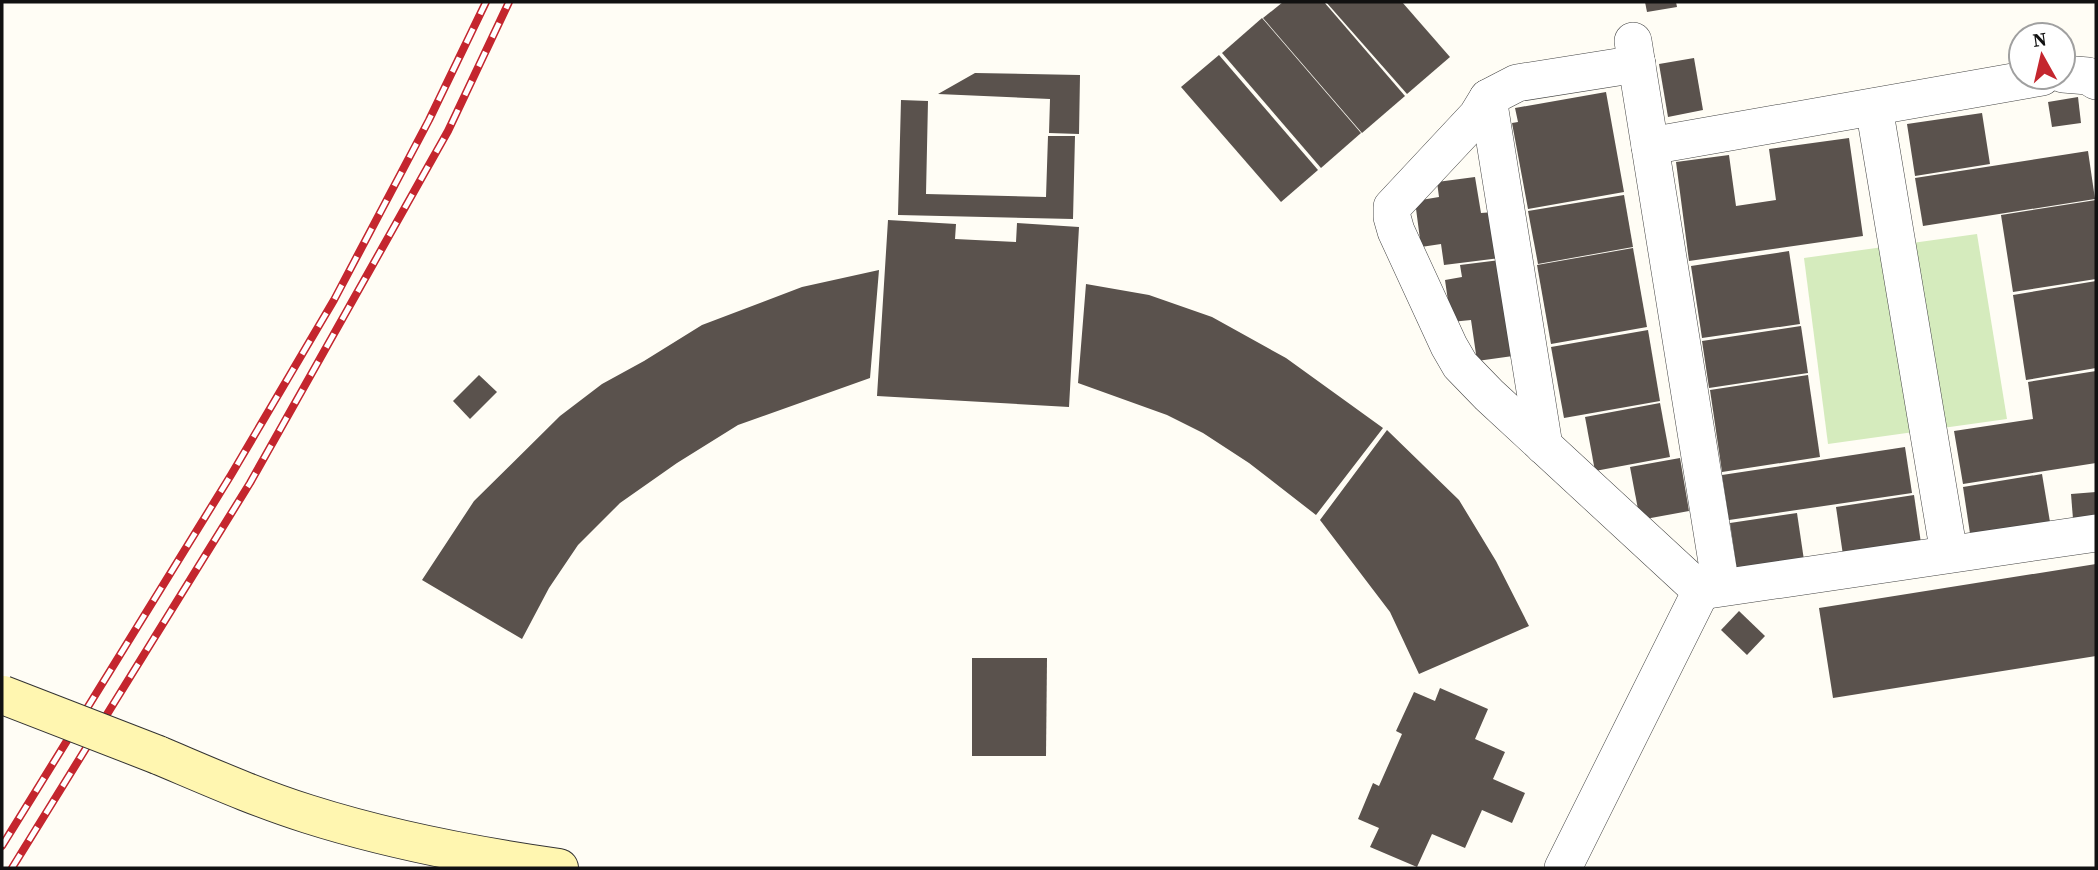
<svg xmlns="http://www.w3.org/2000/svg" width="2098" height="870" font-family="'Source Serif 4',serif">
<style>
.green{fill:#d5ebbd}
.building{fill:#5a524d}
.lines{fill:none;stroke-linecap:round;stroke-linejoin:round}
.street-casing{stroke:#444;stroke-width:38}
.secondary-casing{stroke:#333;stroke-width:40}
.street{stroke:#fff;stroke-width:37}
.secondary{stroke:#fff6b0;stroke-width:38}
.rail-casing{stroke:#c4262e;stroke-width:8}
.rail{stroke:#fff;stroke-width:5;stroke-dasharray:16;stroke-linecap:butt}
.secondary-bridge-casing{stroke:#333;stroke-width:40;stroke-linecap:butt}
.secondary-bridge{stroke:#fff6b0;stroke-width:38}
</style>
<rect width="100%" height="100%" fill="#fffdf5"/>
<path class="green" d="M1977,234l30,185 -179,25 -24,-186z"/>
<g class="building">
<path d="M1283,2h41l81,94 -43,37 -99,-115z"/>
<path d="M1326,2h76l48,55 -43,37z"/>
<path d="M1645,2h31l1,5 -30,5z"/>
<path d="M1262,18l99,115 -40,35 -99,-115z"/>
<path d="M1219,55l99,115 -37,32 -100,-115z"/>
<path d="M1694,58l9,52 -35,7 -9,-53z"/>
<path d="M975,73l105,2 -1,59 -30,-1 1,-34 -112,-5z"/>
<path d="M1606,92l18,100 -96,17 -16,-86 6,-1 -3,-14z"/>
<path d="M2078,97l3,26 -29,4 -4,-25z"/>
<path d="M901,100l27,1 -2,93 120,3 2,-61h27l-2,83 -175,-4z"/>
<path d="M1982,113l8,51 -75,12 -8,-52z"/>
<path d="M1849,138l14,98 -174,25 -13,-99 53,-7 7,51 40,-6 -7,-51z"/>
<path d="M2088,151l7,48 -172,27 -8,-48z"/>
<path d="M1475,177l6,36 13,-1 6,46 -56,7 -3,-21 -20,3 -6,-46 24,-4 -2,-15z"/>
<path d="M1624,195l9,52 -95,17 -10,-53z"/>
<path d="M2096,200v79l-83,13 -12,-77z"/>
<path d="M888,220l68,4 -1,15 61,3 1,-19 62,4 -10,180 -192,-11z"/>
<path d="M1633,248l14,79 -96,17 -14,-79z"/>
<path d="M1789,251l11,73 -98,14 -11,-72z"/>
<path d="M1500,260l13,96 -36,5 -6,-41 -20,2 -6,-42 17,-3 -2,-12z"/>
<path d="M879,270l-9,108 -132,47 -61,38 -57,40 -42,42 -29,43 -27,51 -100,-59 52,-79 86,-85 42,-32 42,-23 58,-36 100,-38z"/>
<path d="M2096,281v87l-70,12 -13,-85z"/>
<path d="M1086,284l63,11 63,22 74,41 97,70 -67,87 -67,-52 -46,-30 -36,-18 -89,-32z"/>
<path d="M1801,326l7,47 -99,15 -7,-47z"/>
<path d="M1648,330l12,71 -96,17 -13,-71z"/>
<path d="M2096,371v92l-133,21 -9,-53 79,-12 -5,-37z"/>
<path d="M479,375l18,17 -27,27 -17,-18z"/>
<path d="M1808,375l12,82 -98,15 -12,-82z"/>
<path d="M1660,403l10,54 -75,14 -10,-54z"/>
<path d="M1387,430l72,70 37,61 33,65 -110,48 -29,-62 -70,-92z"/>
<path d="M1905,447l7,46 -183,27 -7,-45z"/>
<path d="M1680,458l9,53 -49,9 -10,-53z"/>
<path d="M2042,474l9,54 -80,12 -8,-53z"/>
<path d="M2096,492v24l-23,3 -2,-25z"/>
<path d="M1914,495l8,55 -78,12 -8,-55z"/>
<path d="M1797,513l8,54 -67,10 -8,-54z"/>
<path d="M2096,564v92l-263,42 -14,-90z"/>
<path d="M1739,611l26,25 -18,19 -26,-25z"/>
<path d="M972,658h75l-1,98h-74z"/>
<path d="M1440,688l48,21 -13,30 30,13 -12,27 32,14 -13,30 -30,-13 -17,38 -33,-14 -15,33 -47,-20 9,-19 -21,-9 15,-36 6,3 23,-52 -6,-3 18,-39 21,9z"/>
</g>
<g class="lines">
<g class="street-casing">
<g id="street">
<path d="M1633,41l88,546"/>
<path d="M2063,74l25,2 8,5"/>
<path d="M1488,98l56,348"/>
<path d="M1874,107l75,447"/>
<path d="M1650,146l392,-69"/>
<path d="M1701,591l395,-58"/>
<path d="M1563,868l138,-277 -212,-196 -29,-30 -11,-19 -53,-115 -4,-14v-10l85,-91 11,-18 29,-15 120,-19"/>
</g>
</g>
<g class="secondary-casing">
<path id="secondary" d="M158,755c50,21 99,43 150,59 82,26 166,42 251,54"/>
</g>
<use href="#street" class="street"/>
<use href="#secondary" class="secondary"/>
<g class="rail-casing">
<g id="rail">
<path d="M2,846l229,-371 103,-175 95,-180 57,-118"/>
<path d="M12,868l238,-385 198,-352 61,-129"/>
</g>
</g>
<use href="#rail" class="rail"/>
<g class="secondary-bridge-casing">
<path id="secondary-bridge" d="M3,695l155,60"/>
</g>
<use href="#secondary-bridge" class="secondary-bridge"/>
</g>
<rect width="2098" height="870" fill="none" stroke="#111111" stroke-width="7"/>
<g transform="translate(2042 56) rotate(352)"><circle r="33" fill="#ffffff" stroke="#a0a0a0" stroke-width="2"/>
<path d="M0-5L12 26L0 18L-12 26Z" fill="#c4262e"/>
<text y="-10" font-size="19" font-weight="bold" text-anchor="middle" fill="#111111">N</text>
</g>
</svg>
